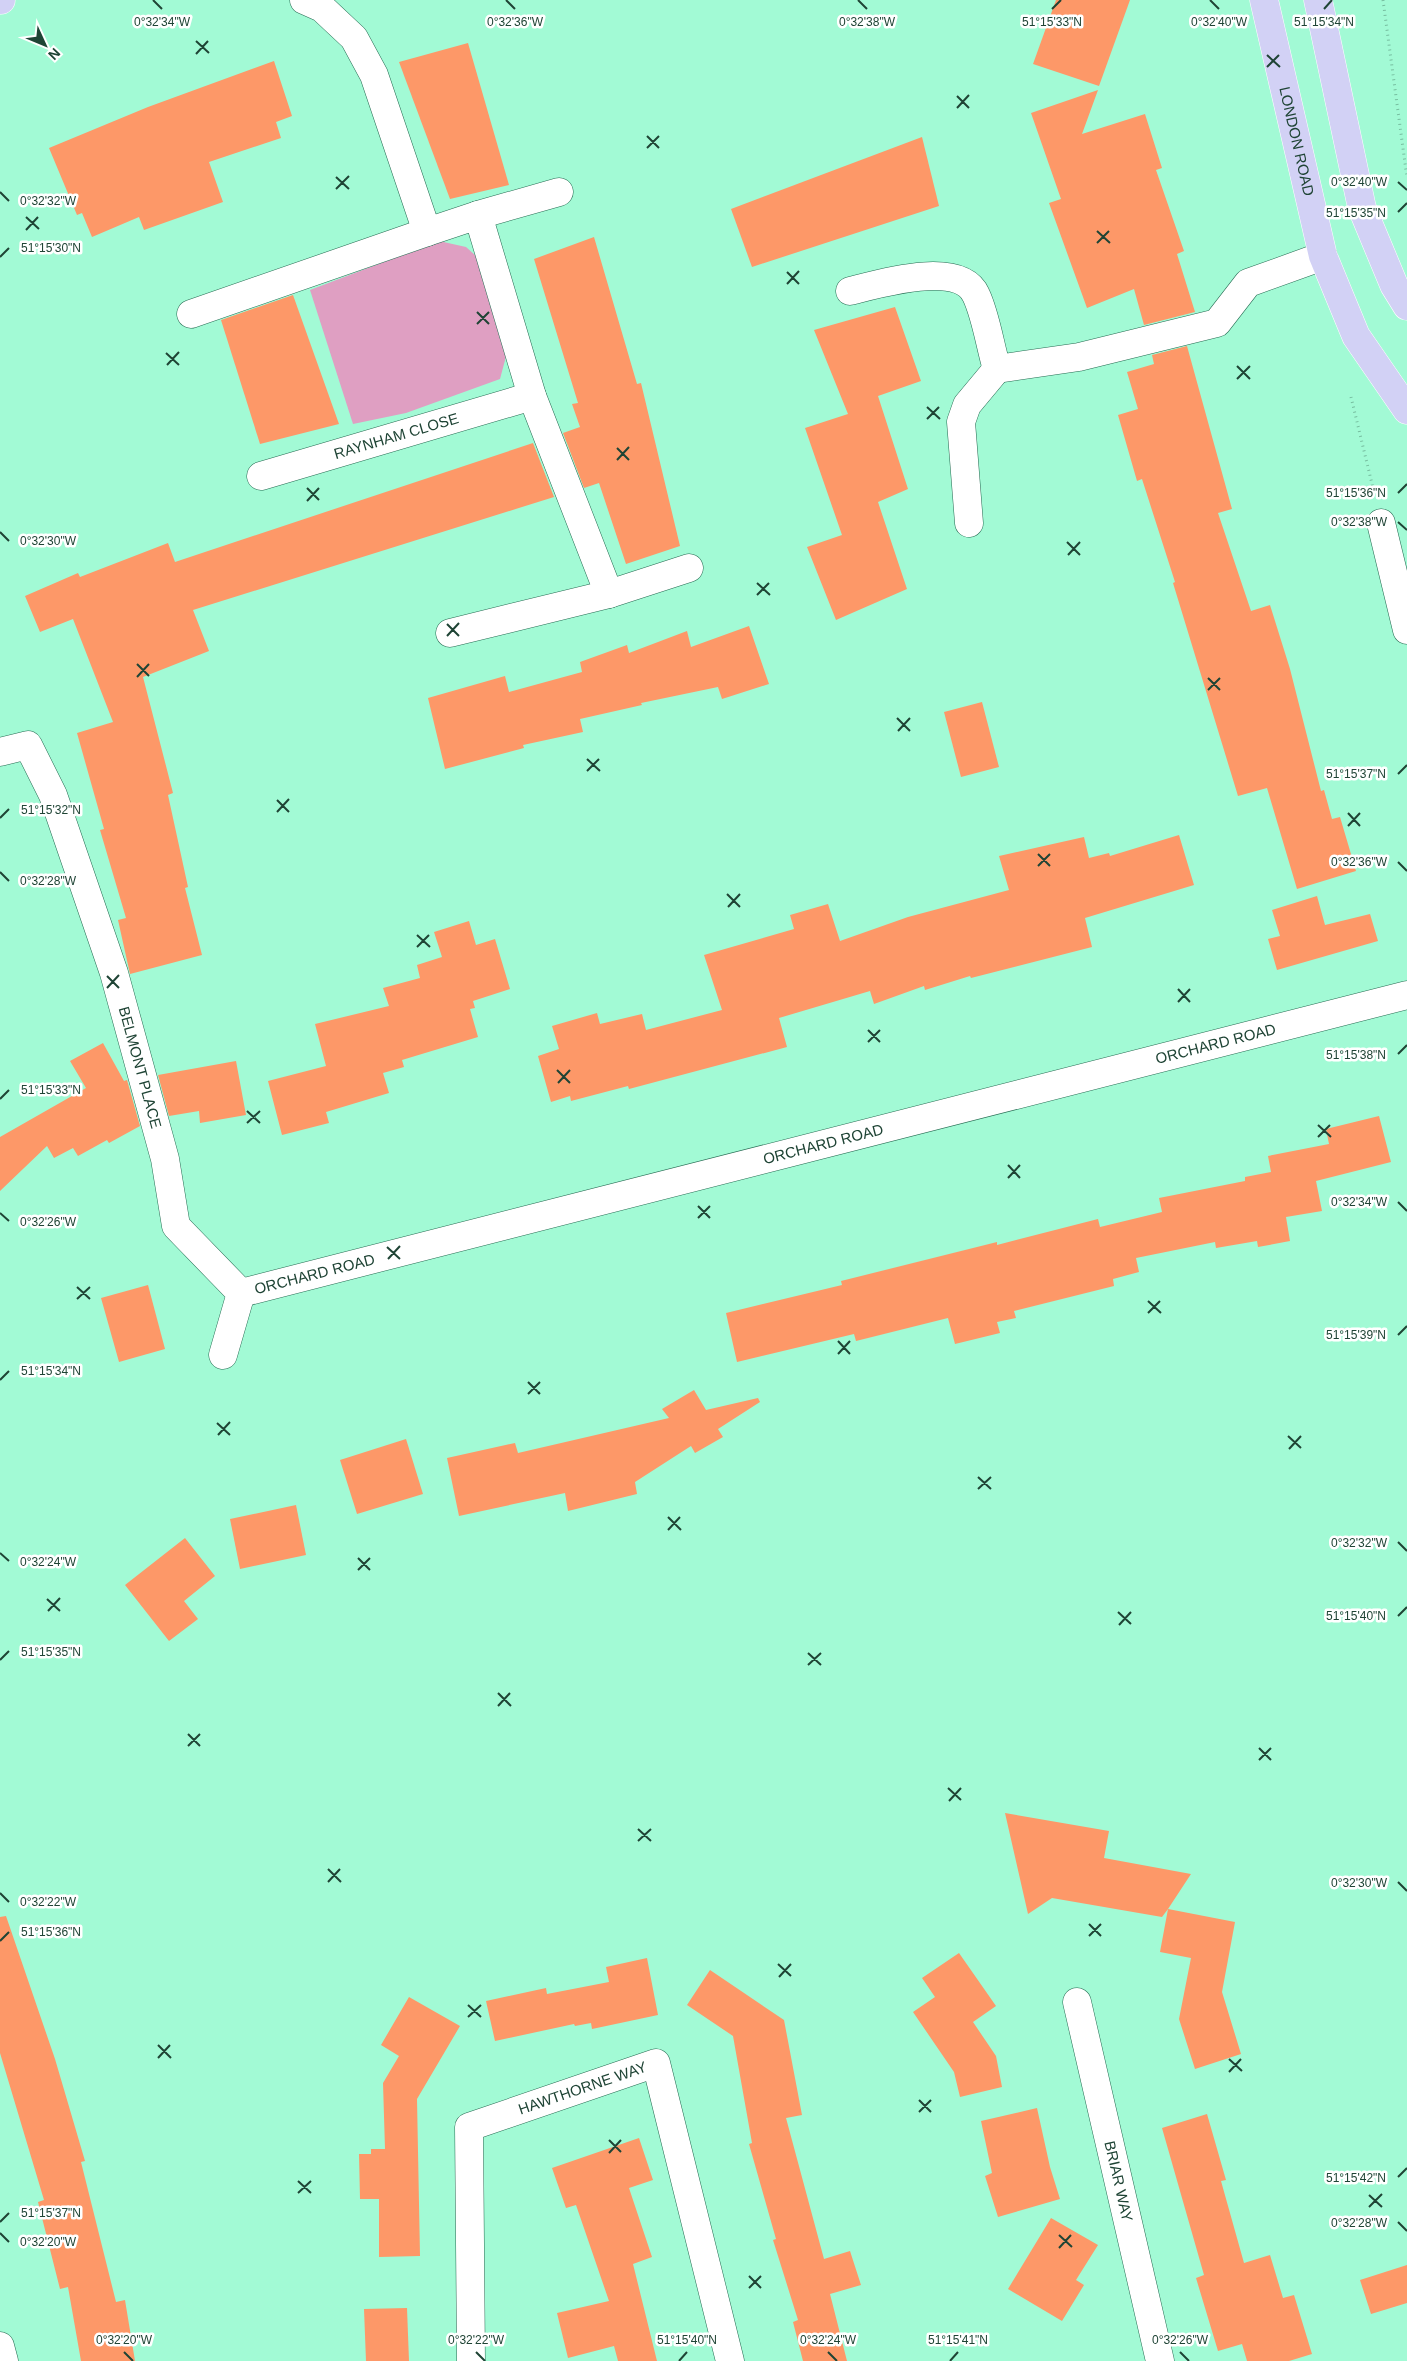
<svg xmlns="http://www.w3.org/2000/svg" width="1407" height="2361" font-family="Helvetica,sans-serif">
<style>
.green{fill:#df9fc2}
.building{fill:#fd9868}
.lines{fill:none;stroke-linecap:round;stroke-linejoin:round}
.minor-casing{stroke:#266b52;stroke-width:29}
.major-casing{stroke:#fff;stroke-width:29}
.path{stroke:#77bea0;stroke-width:3;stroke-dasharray:1 4;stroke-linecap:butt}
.minor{stroke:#fff;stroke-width:28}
.major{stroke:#d2d1f5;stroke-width:28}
.ticks{fill:none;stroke:#1f4435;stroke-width:2}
.labels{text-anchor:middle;stroke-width:5;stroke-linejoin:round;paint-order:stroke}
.street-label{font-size:15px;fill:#1f4435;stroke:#fff}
.ticks-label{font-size:12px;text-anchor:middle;fill:#1f4435;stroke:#fff;stroke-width:5;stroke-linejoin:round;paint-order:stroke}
</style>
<rect width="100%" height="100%" fill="#a2fad5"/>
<path class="green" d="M439,241l27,6 19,17 23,85 -8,30 -94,34 -53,11 -43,-134z"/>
<g class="building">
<path d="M1056,0h74l-31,86 -66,-22z"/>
<path d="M468,43l41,142 -59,14 -51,-137z"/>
<path d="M274,61l18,55 -16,6 5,16 -72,24 14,40 -79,28 -5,-13 -47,20 -10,-24 -5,2 -28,-67 99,-41z"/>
<path d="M1098,90l-16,44 63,-20 17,54 -6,2 28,81 -7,3 18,58 -51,13 -10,-36 -47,19 -38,-105 12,-4 -30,-86z"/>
<path d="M922,137l17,69 -187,61 -21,-58z"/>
<path d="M594,237l43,147 4,-1 39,163 -54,18 -27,-81 -15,5 -21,-55 17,-6 -8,-23 6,-1 -44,-144z"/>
<path d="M293,295l46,129 -79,20 -39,-124z"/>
<path d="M895,307l26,74 -43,15 30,93 -30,13 29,87 -71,31 -29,-73 35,-12 -37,-107 43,-14 -34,-84z"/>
<path d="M1187,346l45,163 -14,4 33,98 19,-6 20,64 31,122 3,-1 8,29 8,-2 16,54 -59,18 -30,-101 -29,8 -65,-213 2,-1 -33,-103 -5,2 -19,-66 20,-6 -11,-37 27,-8 -2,-9z"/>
<path d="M533,443l21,54 -361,113 16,41 -66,26 30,116 -5,2 20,92 -3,1 17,67 -72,19 -12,-54 8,-2 -26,-88 4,-1 -27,-96 36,-11 -40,-103 -33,13 -15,-36 53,-23 2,4 88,-34 7,19z"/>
<path d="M749,626l20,58 -47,15 -4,-12 -77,16 1,2 -62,14 3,13 -60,13 1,3 -79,21 -17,-71 77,-22 4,16 73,-20 -2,-10 47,-17 2,8 58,-22 4,16z"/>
<path d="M982,702l17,65 -38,10 -17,-65z"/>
<path d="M1179,835l15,50 -109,33 7,29 -121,31 -1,-2 -45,14 -1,-4 -50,18 -4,-13 -91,27 8,29 -158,42 -1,-3 -57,15 -1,-5 -19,6 -13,-46 21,-7 -7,-23 45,-13 3,11 42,-10 4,16 76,-20 -18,-55 90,-26 -4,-14 38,-11 12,37 68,-24 101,-27 -10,-34 85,-19 5,21 20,-5 1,3z"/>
<path d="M1317,896l8,29 45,-11 8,27 -101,29 -9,-31 12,-3 -8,-26z"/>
<path d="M469,921l7,24 19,-6 15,50 -37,12 2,7 -5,1 8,28 -76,23 2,7 -21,6 6,20 -63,19 3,11 -47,12 -14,-54 58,-15 -11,-42 74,-18 -6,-18 37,-10 -3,-13 25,-8 -8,-25z"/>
<path d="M103,1043l21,38 3,-1 13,46 -31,17 -2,-3 -29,16 -5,-8 -19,10 -7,-12 -47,45v-54l86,-49 -16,-27z"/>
<path d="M236,1061l10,54 -46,8 -1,-12 -30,5 -11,-41z"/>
<path d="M1379,1116l12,46 -75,19 6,30 -36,6 4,24 -32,6 -1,-6 -41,7 -1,-6 -79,16 3,14 -26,7 1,7 -100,25 2,7 -19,4 3,11 -45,11 -7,-26 -92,23 -2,-7 -117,28 -11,-49 116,-28 -1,-4 156,-39v3l101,-26 2,8 62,-15 -3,-14 86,-17v-4l26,-5 -3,-16 61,-12 -3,-15z"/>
<path d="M148,1285l17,64 -46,13 -18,-64z"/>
<path d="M694,1390l12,20 52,-12 2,4 -42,27 5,8 -28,16 -4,-7 -56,36 2,12 -69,17 -3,-18 -106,23 -12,-58 68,-15 3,10 151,-35 -7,-9z"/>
<path d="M406,1439l17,55 -66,20 -17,-54z"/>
<path d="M296,1505l10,50 -66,14 -10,-50z"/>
<path d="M185,1538l30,38 -31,25 14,18 -29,22 -44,-56z"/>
<path d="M1005,1813l104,18 -5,27 87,16 -23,35 67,13 -13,70 19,62 -46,15 -16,-50 12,-61 -31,-6 8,-43 -6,8 -110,-19 -24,16z"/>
<path d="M6,1916l49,143 30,102 -4,1 35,140 9,-2 10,61h-54l-13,-74 -8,2 -22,-87 6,-2 -44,-147v-136z"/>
<path d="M959,1953l37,53 -23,16 23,34 6,31 -42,10 -6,-25 -41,-60 22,-15 -13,-19z"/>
<path d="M647,1958l11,57 -66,14 -1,-6 -16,3 -1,-2 -79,17 -9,-40 60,-13 1,6 62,-12 -3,-15z"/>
<path d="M710,1970l74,50 18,95 -16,3 38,141 26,-8 11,34 -31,9 17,67h-44l-10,-39 5,-2 -25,-80 3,-1 -27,-95 3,-1 -19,-107 -46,-31z"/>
<path d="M409,1997l51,29 -43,73 3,157 -41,1v-58h-19l-1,-45h12v-5h14l-2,-66 16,-27 -18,-11z"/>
<path d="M1037,2108l13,59 10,32 -62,18 -13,-41 7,-3 -11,-52z"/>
<path d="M1207,2114l19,66 -5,1 23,82 26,-8 13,43 11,-3 18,59 -23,7h-42l-5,-17 -24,7 -22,-73 8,-3 -42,-147z"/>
<path d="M639,2138l14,42 -24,8 23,69 -19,7 24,97h-39l-4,-15 -46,12 -11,-45 52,-12 -33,-96 -10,3 -14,-40z"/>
<path d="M1051,2218l47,27 -22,35 8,5 -22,36 -54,-32z"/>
<path d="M1407,2265v38l-36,11 -11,-34z"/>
<path d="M407,2308l2,53h-43l-2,-52z"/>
</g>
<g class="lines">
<g class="minor-casing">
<g id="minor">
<path d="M304,0l18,8 32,30 20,37 53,157 51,-17 54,181 77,198"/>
<path d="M478,215l81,-23"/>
<path d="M850,291c28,-7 110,-32 126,4 10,21 14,51 21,74l82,-12 138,-34 31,-40 75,-27"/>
<path d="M191,314l236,-82"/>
<path id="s1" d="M261,476l271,-80"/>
<path d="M969,523l-8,-101 6,-17 30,-36"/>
<path d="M1381,523l26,107"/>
<path d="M450,633l159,-39 80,-26"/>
<path id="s2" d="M0,752l28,-7 25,50 61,178 51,186 11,67 65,67 -18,62"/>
<path id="s3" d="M241,1293l1166,-298"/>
<path id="s4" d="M1077,2002l83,359"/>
<path d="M0,2346l4,15"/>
<path id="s5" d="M471,2361l-2,-234 187,-64 74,298"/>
</g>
</g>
<g class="major-casing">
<g id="major">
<path d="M0,0h1"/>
<path id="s6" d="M1264,0l59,256 33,80 51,74"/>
<path d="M1318,0l44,208 32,77 13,21"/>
</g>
</g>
<g class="path">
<path d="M1383,0l24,178"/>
<path d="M1351,397l22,91"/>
</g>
<use href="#minor" class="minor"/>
<use href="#major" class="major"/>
</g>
<path class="ticks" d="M153,0l9,9M506,0l9,9M858,0l9,9M1210,0l9,9M1052,9l9,-9M1324,9l8,-9M196,41l13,12M196,54l12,-13M1267,55l13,12M1267,67l12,-12M957,96l12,12M957,108l12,-13M647,136l12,12M647,148l12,-12M336,177l13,12M1398,182l9,8M336,189l13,-13M0,192l9,9M1398,212l9,-9M26,217l13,12M26,230l12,-13M1097,231l13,12M1097,243l12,-12M0,257l9,-9M787,272l12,12M787,284l12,-13M477,312l12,12M477,324l12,-12M166,353l13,12M167,365l12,-13M1237,366l13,13M1237,379l13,-13M927,407l13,12M927,419l12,-12M617,448l12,12M617,460l12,-13M307,488l12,12M1398,493l9,-9M307,501l12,-13M1398,522l9,8M0,532l9,9M1067,542l13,13M1068,555l12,-13M757,583l13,12M757,595l12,-12M447,624l12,12M447,636l12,-13M137,664l12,12M137,677l12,-13M1208,678l12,12M1208,690l12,-12M897,718l13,13M898,731l12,-13M587,759l13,12M587,771l12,-12M1398,774l9,-9M277,800l12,12M277,812l12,-13M1348,813l12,13M0,818l9,-9M1348,826l12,-13M1038,854l12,12M1398,862l9,9M1038,866l12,-12M0,872l9,9M727,894l13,13M728,907l12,-13M417,935l13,12M417,947l12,-12M107,976l12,12M107,988l12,-13M1178,989l12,13M1178,1002l12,-13M868,1030l12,12M868,1042l12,-12M1398,1054l9,-9M557,1070l13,13M558,1083l12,-13M0,1099l9,-9M247,1111l13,12M247,1123l13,-12M1318,1125l13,12M1318,1137l12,-12M1008,1165l12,13M1008,1178l12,-13M1398,1202l9,9M698,1206l12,12M0,1213l9,8M698,1218l12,-12M387,1247l13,12M388,1259l12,-13M77,1287l13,12M77,1299l13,-12M1148,1301l13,12M1148,1313l12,-12M1398,1335l9,-9M838,1341l12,13M838,1354l12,-13M0,1380l9,-9M528,1382l12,12M528,1394l12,-12M217,1423l13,12M218,1435l12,-13M1288,1436l13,12M1289,1449l12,-13M978,1477l13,12M978,1489l13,-12M668,1517l13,13M668,1530l12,-13M1398,1542l9,9M0,1553l9,8M358,1558l12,12M358,1570l12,-12M47,1599l13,12M48,1611l12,-13M1118,1612l13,12M1398,1616l9,-9M1119,1625l12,-13M808,1653l13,12M0,1660l9,-9M808,1665l13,-12M498,1693l13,13M498,1706l12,-13M188,1734l12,12M188,1746l12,-12M1259,1748l12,12M1259,1760l12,-12M948,1788l13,12M949,1801l12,-13M638,1829l13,12M638,1841l13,-12M328,1869l13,13M328,1882l12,-13M1398,1882l9,9M0,1893l9,9M1089,1924l12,12M1089,1936l12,-12M0,1941l9,-9M778,1964l13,12M779,1977l12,-13M468,2005l13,12M468,2017l13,-12M158,2045l13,13M158,2058l12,-13M1229,2059l13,12M1229,2072l12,-13M919,2100l12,12M919,2112l12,-12M609,2140l12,12M609,2153l12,-13M1398,2177l9,-9M298,2181l13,12M298,2193l13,-12M1369,2195l13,12M1369,2207l13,-13M0,2222l9,-9M1398,2222l9,9M0,2233l9,9M1059,2235l13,12M1059,2248l12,-13M749,2276l12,12M749,2288l12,-12M124,2352l9,9M476,2352l9,9M828,2352l9,9M1180,2352l9,9M679,2361l8,-9M950,2361l8,-9"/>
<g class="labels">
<g class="street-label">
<text dy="5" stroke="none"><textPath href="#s6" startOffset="145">LONDON ROAD</textPath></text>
<text dy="5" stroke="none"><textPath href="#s1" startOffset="141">RAYNHAM CLOSE</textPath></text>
<text dy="5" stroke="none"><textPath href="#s3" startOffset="1006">ORCHARD ROAD</textPath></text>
<text dy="5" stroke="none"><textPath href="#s2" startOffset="371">BELMONT PLACE</textPath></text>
<text dy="5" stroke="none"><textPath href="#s3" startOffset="601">ORCHARD ROAD</textPath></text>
<text dy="5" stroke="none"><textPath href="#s3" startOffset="76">ORCHARD ROAD</textPath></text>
<text dy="5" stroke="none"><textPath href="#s5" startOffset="354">HAWTHORNE WAY</textPath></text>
<text dy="5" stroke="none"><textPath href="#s4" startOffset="184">BRIAR WAY</textPath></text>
</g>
</g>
<g class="ticks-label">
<text x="515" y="26">0°32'36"W</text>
<text x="867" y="26">0°32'38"W</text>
<text x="162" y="26">0°32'34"W</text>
<text x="1219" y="26">0°32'40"W</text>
<text x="1052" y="26">51°15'33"N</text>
<text x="1324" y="26">51°15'34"N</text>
<text x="1359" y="186">0°32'40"W</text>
<text x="48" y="205">0°32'32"W</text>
<text x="1356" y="217">51°15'35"N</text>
<text x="51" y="252">51°15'30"N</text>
<text x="1356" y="497">51°15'36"N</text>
<text x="1359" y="526">0°32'38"W</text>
<text x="48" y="545">0°32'30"W</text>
<text x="1356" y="778">51°15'37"N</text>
<text x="51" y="814">51°15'32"N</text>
<text x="1359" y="866">0°32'36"W</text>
<text x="48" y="885">0°32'28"W</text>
<text x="1356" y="1059">51°15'38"N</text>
<text x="51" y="1094">51°15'33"N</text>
<text x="1359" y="1206">0°32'34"W</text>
<text x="48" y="1226">0°32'26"W</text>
<text x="1356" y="1339">51°15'39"N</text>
<text x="51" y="1375">51°15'34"N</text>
<text x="1359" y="1547">0°32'32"W</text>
<text x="48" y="1566">0°32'24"W</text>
<text x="1356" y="1620">51°15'40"N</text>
<text x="51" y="1656">51°15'35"N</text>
<text x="1359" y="1887">0°32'30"W</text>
<text x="48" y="1906">0°32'22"W</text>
<text x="51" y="1936">51°15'36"N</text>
<text x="1356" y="2182">51°15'42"N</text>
<text x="51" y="2217">51°15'37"N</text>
<text x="1359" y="2227">0°32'28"W</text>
<text x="48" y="2246">0°32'20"W</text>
<text x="687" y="2344">51°15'40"N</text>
<text x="958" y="2344">51°15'41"N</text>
<text x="124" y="2344">0°32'20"W</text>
<text x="476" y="2344">0°32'22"W</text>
<text x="828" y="2344">0°32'24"W</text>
<text x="1180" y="2344">0°32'26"W</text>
</g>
<g transform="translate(45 45) rotate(134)" stroke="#ffffff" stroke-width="4" paint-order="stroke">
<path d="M0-4L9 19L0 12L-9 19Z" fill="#1f4435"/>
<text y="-8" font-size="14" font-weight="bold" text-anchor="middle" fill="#1f4435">N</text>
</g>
</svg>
